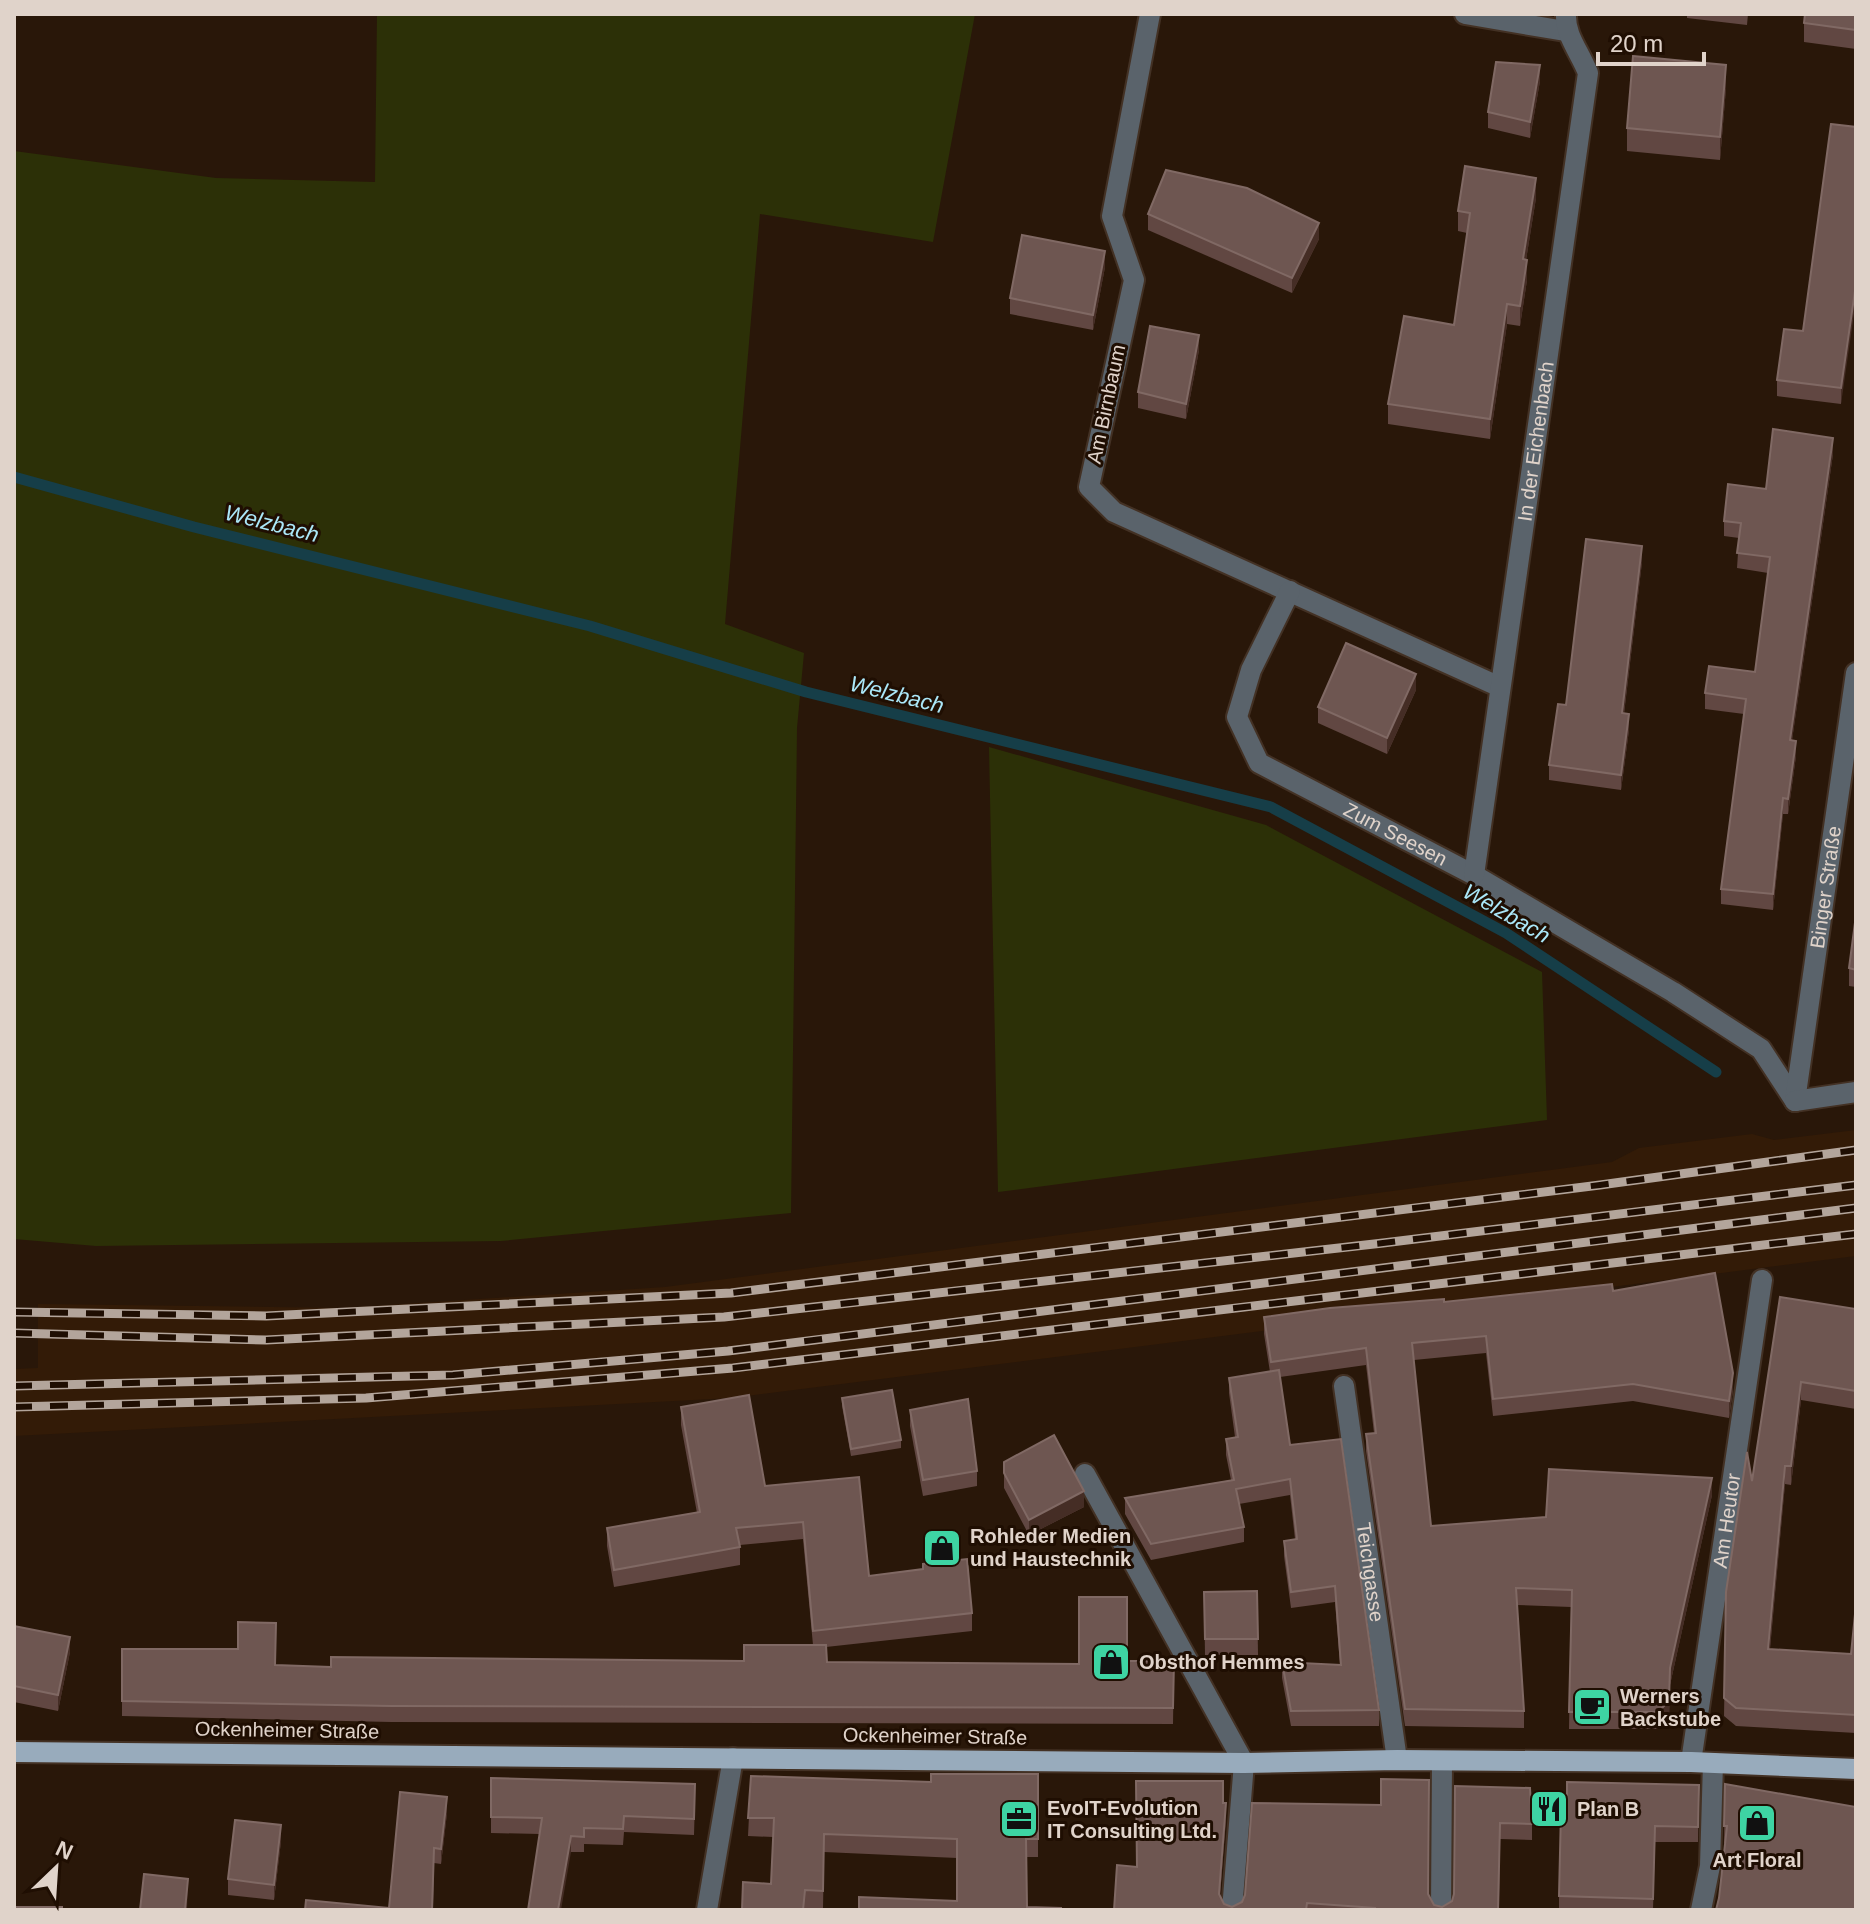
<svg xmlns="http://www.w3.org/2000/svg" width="1870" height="1924" font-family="Arial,sans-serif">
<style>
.built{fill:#331b07}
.green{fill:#2c3007}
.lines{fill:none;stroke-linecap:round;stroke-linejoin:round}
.stream{stroke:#163e48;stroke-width:11}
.minor-casing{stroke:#433124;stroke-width:24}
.major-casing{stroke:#433124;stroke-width:24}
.minor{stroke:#5a636b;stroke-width:20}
.major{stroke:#98abbc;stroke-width:20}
.rail-casing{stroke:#b3a59b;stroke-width:9}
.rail{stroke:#1f0e02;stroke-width:6;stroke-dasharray:18;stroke-linecap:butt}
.wall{fill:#614742}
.shaded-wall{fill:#452d25}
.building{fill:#6e5651;stroke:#806964;stroke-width:2}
.labels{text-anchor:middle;stroke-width:6;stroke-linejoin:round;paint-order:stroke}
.street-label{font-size:20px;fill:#e0d3ca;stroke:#1f0e02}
.poi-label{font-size:20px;font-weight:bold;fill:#e0d3ca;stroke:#1f0e02;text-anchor:start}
.water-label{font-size:22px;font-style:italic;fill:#abe7f8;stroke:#1f0e02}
</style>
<rect width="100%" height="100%" fill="#291709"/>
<path class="built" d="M1856,1130v126l-1125,142 -717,38v-67l24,-1v-64l304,4 323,-21 947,-125 27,-14 113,-14 22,6z"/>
<g class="green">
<path d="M377,14h598l-42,228 -173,-28 -35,410 79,29 -7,75 -6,485 -290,28 -405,5 -82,-7v-1088l202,27 159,4z"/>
<path d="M989,747l277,78 276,147 5,148 -549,72z"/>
</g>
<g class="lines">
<path class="stream" d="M14,477l180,50 396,99 216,66 465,115 235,126 210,139"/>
<g class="minor-casing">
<g id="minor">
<path d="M1150,14l-38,202 22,64 -45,207 25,25 386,175"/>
<path d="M1465,14l100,17"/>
<path id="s1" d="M1290,591l-39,79 -14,47 22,46 215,112 199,117 88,57 34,52"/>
<path id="s2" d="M1474,875l114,-802c-8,-21 -23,-37 -22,-59"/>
<path id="s3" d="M1795,1101l61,-428"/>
<path d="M1795,1101l61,-9"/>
<path id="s4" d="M1344,1386l53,374"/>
<path d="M1085,1474l159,289 -12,147"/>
<path id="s5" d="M1691,1762l71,-482"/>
<path d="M707,1910l26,-152"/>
<path d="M1441,1910l1,-149"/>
<path d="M1701,1910l9,-44 3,-103"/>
</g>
</g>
<g class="major-casing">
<path id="major" d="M14,1752l1230,11 153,-3 294,2 165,7"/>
</g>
<use href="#minor" class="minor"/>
<use href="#major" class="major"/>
<g class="rail-casing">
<g id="rail">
<path d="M14,1312l252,4 465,-23 869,-108 256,-35"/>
<path d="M14,1333l252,7 458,-23 659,-74 473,-58"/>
<path d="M14,1386l439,-11 275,-24 1128,-143"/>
<path d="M14,1407l352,-9 367,-30 1123,-134"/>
</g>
</g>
<use href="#rail" class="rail"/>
</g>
<g class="wall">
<path d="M1687,14h61l-1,11 -60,-7z"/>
<path d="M1856,14v35l-52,-7v-19z"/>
<path d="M1540,81l-10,57 -42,-10v-16z"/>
<path d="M1726,88l-6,72 -93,-9v-23z"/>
<path d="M1856,127l-15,277 -64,-8v-16l26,-49z"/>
<path d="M1536,198l-10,62 1,20 -7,46 -13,-2 -17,115 -102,-15v-20l66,-79 13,-92 -9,-2v-20z"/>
<path d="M1148,214l171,25 -27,54 -144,-63z"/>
<path d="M1105,267l-12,63 -83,-16v-16z"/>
<path d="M1199,350l-13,69 -48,-11v-16z"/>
<path d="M1833,454l-41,286 4,16 -8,58h-5l-10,96 -52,-6v-15l23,-175 -39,-5v-16l50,-21 13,-99 -31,-5 2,-30 -15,-2v-15l42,-32z"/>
<path d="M1642,562l-18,152 5,16 -8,60 -72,-10v-15l17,-60z"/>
<path d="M1416,690l-29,64 -69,-31v-16z"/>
<path d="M1856,915v72l-7,-1v-18z"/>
<path d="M1613,1291l120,99 -4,28 -96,-17 -140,15 -7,-63 -72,7 17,166 115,-9 166,-22 -42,190 -1,33 -11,11h-89l2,-122 -54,-2 7,106v17l-119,-2 -39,-275v-17l8,-1 -8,-68 -86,12 10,68 89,265v16h-88l-9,-48v-16l58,3 -5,-63 -44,6 -7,-52v-15l11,-2 -5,-44 -51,9 5,23v15l-93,18 -26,-46v-16l106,-18 -5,-25v-16l9,-2 -6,-44v-15l41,-6 -6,-38v-17l180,-15z"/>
<path d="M1780,1297l76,12v100l-55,-9 -10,85 -6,-1 -15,165 81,5 5,-50v129l-120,-7 -12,-10 2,-124 26,-111z"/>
<path d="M842,1398l59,42v8l-50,8 -9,-50z"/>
<path d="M681,1407l84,79 104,90 103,37v18l-146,16 1,15 252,2 48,-3h47l-1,63 -782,-2 -269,-6v-67h116l37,16 56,2 413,-6 69,-16 -10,-106 -63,6v20l-126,22 -7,-41v-18l90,-15 -16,-88z"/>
<path d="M910,1410l67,61v15l-54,10 -13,-70z"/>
<path d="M1004,1462l80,45 -55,28 -25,-47z"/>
<path d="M1257,1591l1,64h-53l-1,-63z"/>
<path d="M14,1626l56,26 -12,59 -44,-9z"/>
<path d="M931,1774h107v83h-12l1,50 34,1v2h-202v-13l98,4v-43l-133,-6 -1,57 -81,1 1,-28 28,2 2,-47 -25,-1 3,-60 180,6z"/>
<path d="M491,1778l204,22 -1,35 -70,-3 -1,13 -39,-1v8h-13l-31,-18 -49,-1z"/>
<path d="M1725,1784l131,23 -137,91 6,-55h-1z"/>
<path d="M1699,1785l-1,57h-43l-2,68h-94v-14l8,-86z"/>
<path d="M1455,1786l77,38v16l-32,-1 -1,71h-385l22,-43 87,-64 3,16 -6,77 4,8 8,3 196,-13 6,11 8,2 10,-6 2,-7z"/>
<path d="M447,1813l-6,51 -7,-1 -1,47h-128l84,-2z"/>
<path d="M281,1841l-7,59 -46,-5v-16z"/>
</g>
<g class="shaded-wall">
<path d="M1540,65v16l-10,57v-16z"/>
<path d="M1726,65v23l-6,72v-23z"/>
<path d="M1536,178v20l-13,81v-20z"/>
<path d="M1319,223v16l-27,54v-15z"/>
<path d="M1105,251v16l-12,63v-15z"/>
<path d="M1527,260v20l-7,46v-20z"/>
<path d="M1856,284v16l-15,104v-16z"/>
<path d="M1507,304v20l-17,115v-20z"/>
<path d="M1199,335v15l-13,69v-15z"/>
<path d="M1833,438v16l-43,301v-15z"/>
<path d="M1642,546v16l-20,167v-16z"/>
<path d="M1416,674v16l-29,64v-16z"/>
<path d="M1629,714v16l-8,60v-15z"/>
<path d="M1796,741v15l-8,58v-15z"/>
<path d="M1783,798v16l-10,96v-16z"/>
<path d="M1733,1373v17l-4,28v-17z"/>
<path d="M1801,1382v18l-10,85v-19z"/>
<path d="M1785,1466v18l-17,183v-18z"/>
<path d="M1712,1478v17l-42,190 -1,33 -11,11v-17l12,-44z"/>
<path d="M1084,1491v16l-55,28v-15z"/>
<path d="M70,1637v15l-12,59v-16z"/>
<path d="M447,1797v16l-6,51v-15z"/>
<path d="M1226,1803v16l-7,91v-16z"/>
<path d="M281,1825v16l-7,59v-15z"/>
<path d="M571,1836v16l-10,58h-3z"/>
<path d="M188,1879l-1,31h-2z"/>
</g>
<g class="building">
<path d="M1805,14h51v16l-52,-7z"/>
<path d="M1633,56l93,9 -6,72 -93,-9z"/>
<path d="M1496,62l44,3 -10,57 -42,-10z"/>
<path d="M1831,124l25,3v157l-15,104 -64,-8 7,-51 19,2z"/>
<path d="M1465,166l71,12 -13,81 4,1 -7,46 -13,-2 -17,115 -102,-15 16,-88 50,9 16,-112 -12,-2z"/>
<path d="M1166,170l81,18 72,35 -27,55 -144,-64z"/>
<path d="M1022,235l83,16 -12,64 -83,-17z"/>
<path d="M1150,326l49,9 -13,69 -48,-12z"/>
<path d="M1773,429l60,9 -43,302 6,1 -8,58 -5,-1 -10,96 -52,-5 25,-190 -41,-6 4,-27 46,6 15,-115 -33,-4 4,-30 -17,-2 4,-37 38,5z"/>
<path d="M1586,539l56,7 -20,167 7,1 -8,61 -72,-10 9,-61 8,1z"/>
<path d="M1346,643l70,31 -29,64 -69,-31z"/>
<path d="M1856,915v55l-7,-2z"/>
<path d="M1715,1273l18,100 -4,28 -96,-17 -140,15 -7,-63 -74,7 19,183 115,-9 3,-48 163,9 -42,190 -1,33 -11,11h-89l3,-122 -56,-2 8,123 -119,-2 -39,-275 10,-1 -10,-85 -95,14 -7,-45 66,-9 114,-9v3l168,-18 1,7z"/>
<path d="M1780,1297l76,12v82l-55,-9 -10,84h-6l-17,183 83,5 5,-50v111l-120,-7 -12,-10 2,-106 21,-140 5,29z"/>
<path d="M1279,1370l11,75 51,-6 38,271 -88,1 -9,-49 59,3 -6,-79 -44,6 -7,-51 13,-2 -7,-60 -54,10 8,38 -93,17 -26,-46 109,-18 -8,-41 12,-2 -9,-59z"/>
<path d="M892,1390l9,50 -50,9 -9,-51z"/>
<path d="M749,1395l16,91 94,-9 10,99 54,-7v-5l44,-5 5,54 -159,18 -10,-109 -67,6 4,19 -126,23 -7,-42 93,-16 -19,-105z"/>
<path d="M968,1399l9,72 -54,9 -13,-70z"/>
<path d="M1054,1435l30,56 -55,29 -25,-47v-11z"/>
<path d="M1257,1591l1,48h-53l-1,-47z"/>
<path d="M1079,1597h48v64h47l-1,47 -782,-2 -269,-5v-52h116v-27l38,1 -1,42 56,2v-10l413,4v-16h82l1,17 252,2z"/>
<path d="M14,1626l56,11 -12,58 -44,-9z"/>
<path d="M931,1774h107v65h-12l1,68 34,1v2h-202v-13l98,4v-62l-133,-5 -1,57 -18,-1 -2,20h-61l1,-28 28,2 3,-66h-26l3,-42 180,6z"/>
<path d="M491,1778l204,6 -1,35 -70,-3 -1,13 -39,-1v9l-13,-1 -13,74h-30l14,-92 -51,-1z"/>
<path d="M1381,1779l48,1 -1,114 6,11 8,2 10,-6 2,-7 1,-108 75,2 2,36 -32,-1 -2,87h-123v-2l-68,-5 -1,7h-192l3,-45 20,2 -1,-86h87v22h3l-7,91 5,10 8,3 10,-5 3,-7 7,-92 129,2z"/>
<path d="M1567,1782l132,3 -1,42 -43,-1 -2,73 -94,-3 2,-86h6z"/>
<path d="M1725,1784l131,23v103h-140l3,-12 8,-72h-3z"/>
<path d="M400,1792l47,5 -6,52 -7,-1 -2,62h-127l1,-10 83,8z"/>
<path d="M235,1820l46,5 -7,60 -46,-6z"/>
<path d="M144,1874l44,5 -3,31h-45z"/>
<rect x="14" y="1907" width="48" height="3"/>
</g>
<defs>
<g id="shop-square" transform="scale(2)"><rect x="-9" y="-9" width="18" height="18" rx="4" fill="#3ed4a3" stroke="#1f0e02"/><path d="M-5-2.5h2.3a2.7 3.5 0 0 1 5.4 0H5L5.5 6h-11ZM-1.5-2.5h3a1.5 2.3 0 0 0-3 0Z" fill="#111"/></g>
<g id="cafe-square" transform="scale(2)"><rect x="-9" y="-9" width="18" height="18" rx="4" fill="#3ed4a3" stroke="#1f0e02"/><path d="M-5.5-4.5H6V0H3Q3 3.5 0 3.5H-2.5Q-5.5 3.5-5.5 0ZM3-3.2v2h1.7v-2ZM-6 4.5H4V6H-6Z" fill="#111"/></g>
<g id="restaurant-square" transform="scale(2)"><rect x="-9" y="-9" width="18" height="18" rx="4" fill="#3ed4a3" stroke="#1f0e02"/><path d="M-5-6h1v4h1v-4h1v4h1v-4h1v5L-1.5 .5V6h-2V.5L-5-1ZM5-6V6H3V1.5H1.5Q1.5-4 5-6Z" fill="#111"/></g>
<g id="office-square" transform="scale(2)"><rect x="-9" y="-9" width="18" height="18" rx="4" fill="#3ed4a3" stroke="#1f0e02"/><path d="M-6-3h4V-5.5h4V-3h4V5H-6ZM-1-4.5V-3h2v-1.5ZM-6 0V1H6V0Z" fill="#111"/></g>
</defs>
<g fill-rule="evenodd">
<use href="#shop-square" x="942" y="1548"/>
<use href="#shop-square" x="1111" y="1662"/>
<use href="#cafe-square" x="1592" y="1707"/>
<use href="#restaurant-square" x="1549" y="1809"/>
<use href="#office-square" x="1019" y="1819"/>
<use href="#shop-square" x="1757" y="1823"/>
</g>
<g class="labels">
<g class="street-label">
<text transform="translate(1106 404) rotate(-78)" y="7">Am Birnbaum</text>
<text dy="7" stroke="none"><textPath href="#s2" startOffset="438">In der Eichenbach</textPath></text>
<text dy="7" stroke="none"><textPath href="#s1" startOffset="342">Zum Seesen</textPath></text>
<text dy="7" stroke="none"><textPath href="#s3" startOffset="216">Binger Straße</textPath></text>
<text dy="7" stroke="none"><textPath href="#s5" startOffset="244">Am Heutor</textPath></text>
<text dy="7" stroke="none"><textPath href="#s4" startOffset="188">Teichgasse</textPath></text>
<text transform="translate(287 1730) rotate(1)" y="7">Ockenheimer Straße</text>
<text transform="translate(935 1736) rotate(1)" y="7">Ockenheimer Straße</text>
</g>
<g class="poi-label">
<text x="970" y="1543">Rohleder Medien<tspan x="970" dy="23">und Haustechnik</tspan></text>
<text x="1139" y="1669">Obsthof Hemmes</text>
<text x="1620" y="1703">Werners<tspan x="1620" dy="23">Backstube</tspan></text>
<text x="1047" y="1815">EvoIT-Evolution<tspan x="1047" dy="23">IT Consulting Ltd.</tspan></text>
<text x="1577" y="1816">Plan B</text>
<text x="1757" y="1867" text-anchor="middle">Art Floral</text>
</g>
<g class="water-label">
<text transform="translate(272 523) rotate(14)" y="8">Welzbach</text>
<text transform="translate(897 694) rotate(14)" y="8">Welzbach</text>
<text transform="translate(1507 913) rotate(30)" y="8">Welzbach</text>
</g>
</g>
<rect width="1870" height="1924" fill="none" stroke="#e0d3ca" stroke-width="32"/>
<g transform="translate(56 1868) rotate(25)" stroke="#1f0e02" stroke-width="6" paint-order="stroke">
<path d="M0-6L14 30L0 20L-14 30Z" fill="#e0d3ca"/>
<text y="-12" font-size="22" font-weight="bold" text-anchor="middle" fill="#e0d3ca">N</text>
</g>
<path d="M1598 52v12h106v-12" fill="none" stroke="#e0d3ca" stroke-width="4"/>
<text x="1610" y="52" font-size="24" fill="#e0d3ca" stroke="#1f0e02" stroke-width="6" paint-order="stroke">20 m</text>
</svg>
